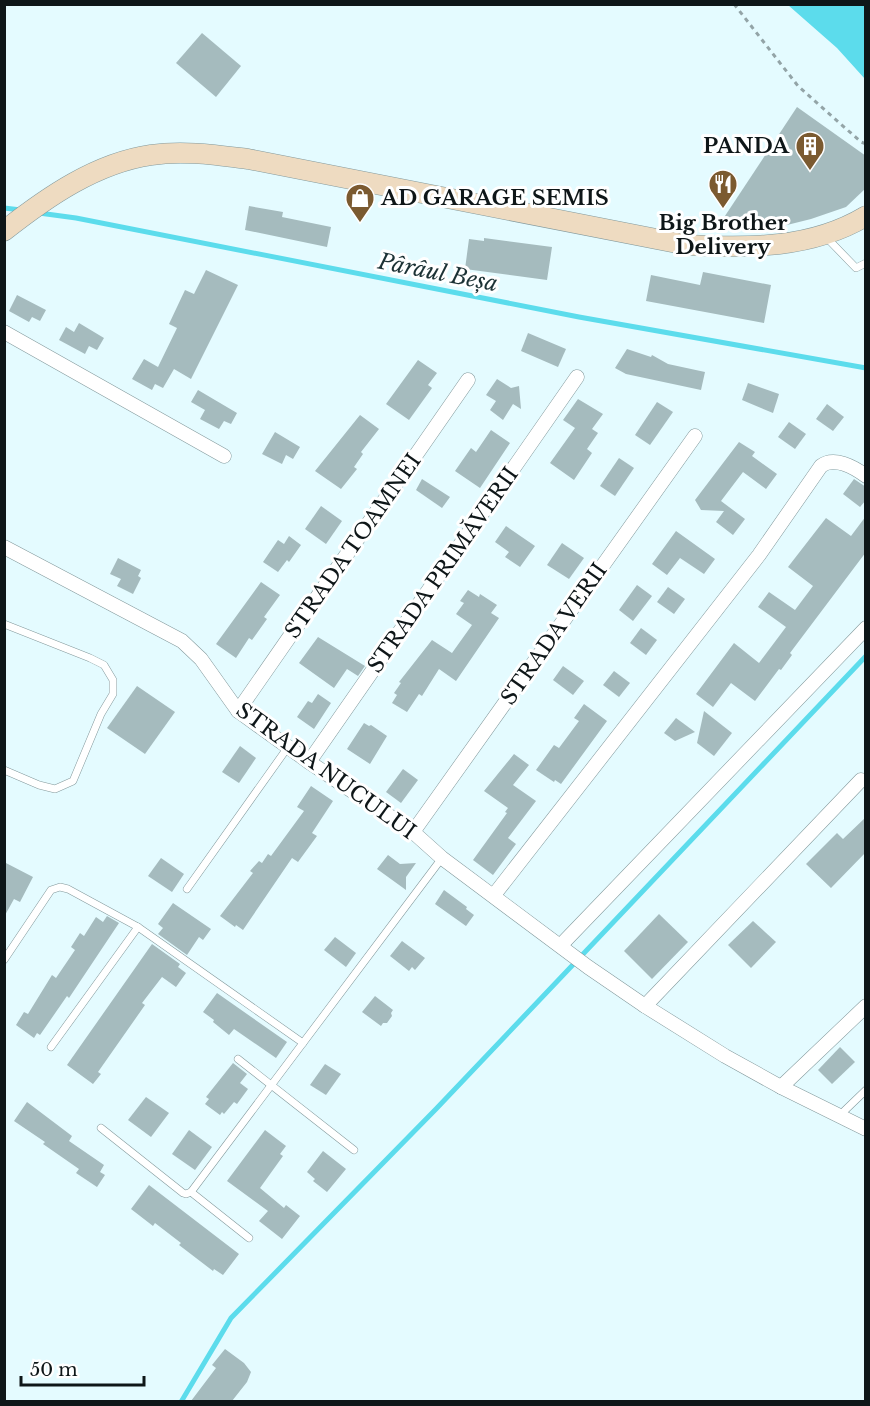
<svg xmlns="http://www.w3.org/2000/svg" width="870" height="1406" font-family="'Libre Baskerville',serif">
<style>
.water{fill:#5cdcec}
.lines{fill:none;stroke-linecap:round;stroke-linejoin:round}
.stream{stroke:#5cdcec;stroke-width:5}
.building{fill:#a5bbbe}
.service-casing{stroke:#83999c;stroke-width:8}
.minor-casing{stroke:#83999c;stroke-width:15}
.secondary-casing{stroke:#83999c;stroke-width:21}
.path{stroke:#93a4a7;stroke-width:3;stroke-dasharray:4.5 4.5;stroke-linecap:butt}
.service{stroke:#fff;stroke-width:7}
.minor{stroke:#fff;stroke-width:14}
.secondary{stroke:#eedbc1;stroke-width:20}
.labels{text-anchor:middle;stroke-width:6;stroke-linejoin:round;paint-order:stroke}
.poi-label{font-size:21px;font-weight:bold;fill:#0e1618;stroke:#fff;text-anchor:end}
.street-label{font-size:21px;fill:#0e1618;stroke:#fff}
.water-label{font-size:22px;font-style:italic;fill:#1c3235;stroke:#fff}
</style>
<rect width="100%" height="100%" fill="#e4fbff"/>
<path class="water" d="M788,5h77v74l-28,-31z"/>
<g class="lines">
<g class="stream">
<path d="M4,208l17,2"/>
<path d="M39,213l37,5 503,99 287,51"/>
<path d="M181,1402l50,-84 205,-209 430,-453"/>
</g>
</g>
<g class="building">
<path d="M202,33l39,33 -25,31 -40,-34z"/>
<path d="M797,107l69,49v32l-20,19 -35,12 -24,6 -70,3z"/>
<path d="M249,206l34,6 -1,5 49,10 -4,20 -82,-17z"/>
<path d="M484,238l68,9 -5,33 -82,-11 4,-30 15,2z"/>
<path d="M206,270l32,15 -47,94 -17,-10 -11,19 -8,-4 -3,6 -20,-11 12,-20 14,8 19,-39 -8,-4 16,-34 9,4z"/>
<path d="M703,272l68,13 -7,38 -118,-22 5,-26 49,10z"/>
<path d="M17,295l29,15 -6,11 -8,-4 -3,5 -20,-11z"/>
<path d="M79,323l25,15 -7,12 -8,-4 -4,8 -26,-14 7,-13 8,5z"/>
<path d="M528,333l38,16 -8,18 -37,-16z"/>
<path d="M627,349l24,8 1,-2 16,9 37,8 -4,18 -75,-16 -11,-6z"/>
<path d="M418,360l19,13 -9,12 4,3 -23,32 -23,-16z"/>
<path d="M497,379l14,9 8,-2 2,23 -8,-5 -10,16 -13,-10 6,-9 -10,-6z"/>
<path d="M748,383l31,11 -6,19 -31,-13z"/>
<path d="M198,390l39,23 -6,11 -7,-3 -5,8 -19,-10 5,-9 -14,-8z"/>
<path d="M578,399l25,15 -11,15 6,4 -11,16 5,4 -18,27 -24,-17 25,-35 -12,-8z"/>
<path d="M657,402l16,10 -23,33 -15,-10z"/>
<path d="M827,404l17,13 -11,14 -17,-12z"/>
<path d="M360,415l19,14 -18,23 2,2 -9,13 3,2 -16,20 -26,-18z"/>
<path d="M789,422l17,12 -11,15 -17,-12z"/>
<path d="M491,430l19,13 -30,45 -25,-17 16,-23 5,4z"/>
<path d="M275,432l25,15 -7,12 -7,-4 -4,9 -20,-10z"/>
<path d="M739,442l16,10 -3,4 25,18 -11,15 -23,-17 -22,29 24,18 -12,16 -17,-13 8,-11 -23,-1 -6,-10z"/>
<path d="M619,458l15,10 -19,28 -15,-10z"/>
<path d="M422,479l28,18 -8,11 -26,-18z"/>
<path d="M854,479l12,8v13l-6,7 -17,-13z"/>
<path d="M321,506l21,15 -16,23 -21,-15z"/>
<path d="M866,516v36l-76,101 2,2 -11,15 -2,-1 -24,32 -24,-18 -18,24 -17,-13 38,-51 25,20 27,-36 -28,-20 11,-15 26,18 18,-24 -25,-19 38,-49 25,18z"/>
<path d="M506,526l29,20 -15,21 -15,-10 4,-5 -14,-10z"/>
<path d="M676,531l39,28 -11,15 -24,-16 -13,17 -15,-11z"/>
<path d="M289,536l12,9 -12,17 -2,-2 -9,12 -15,-10 15,-22 6,4z"/>
<path d="M562,543l22,15 -15,21 -22,-14z"/>
<path d="M118,558l23,12 -3,6 3,2 -8,16 -16,-8 4,-7 -11,-5z"/>
<path d="M261,582l19,13 -16,22 3,2 -15,21 -3,-2 -13,20 -20,-14z"/>
<path d="M637,585l15,11 -19,25 -14,-11z"/>
<path d="M668,587l17,12 -11,15 -17,-12z"/>
<path d="M468,590l11,7 1,-3 17,11 -6,8 8,5 -43,63 -17,-12 -17,27 -3,-2 -12,18 -15,-9 5,-8 -3,-2 7,-10 -2,-1 33,-42 20,13 20,-28 -16,-11 8,-11 -4,-2z"/>
<path d="M641,628l16,12 -11,15 -16,-12z"/>
<path d="M318,637l47,29 -7,10 -11,-7 -13,19 -35,-25z"/>
<path d="M563,666l21,15 -11,14 -20,-15z"/>
<path d="M614,671l16,12 -11,14 -16,-12z"/>
<path d="M137,686l38,26 -30,42 -38,-26z"/>
<path d="M318,694l13,9 -17,26 -17,-12 11,-16 4,2z"/>
<path d="M584,704l23,17 -46,63 -6,-4 -1,2 -18,-12 18,-25 5,3 20,-27 -5,-3z"/>
<path d="M704,711l28,22 -18,23 -17,-13z"/>
<path d="M676,718l19,14 -20,9 -11,-8z"/>
<path d="M364,723l5,3 2,-1 16,11 -17,28 -23,-15z"/>
<path d="M240,746l16,12 -17,25 -17,-11z"/>
<path d="M514,754l15,11 -16,20 23,16 -28,37 8,6 -23,31 -20,-15 34,-47 -2,-1 3,-4 -24,-17z"/>
<path d="M403,769l15,11 -17,23 -15,-11z"/>
<path d="M311,786l22,15 -21,32 5,3 -19,26 -6,-4 -49,72 -7,-5 -1,2 -15,-11 33,-43 -3,-2 9,-10 3,2 6,-9 3,2 33,-45 -7,-4z"/>
<path d="M866,817v35l-35,36 -25,-24 31,-31 6,6z"/>
<path d="M388,855l12,9 16,-1 -10,14v13l-29,-21z"/>
<path d="M161,858l23,16 -12,18 -24,-16z"/>
<path d="M4,862l29,15 -13,25 -6,-3 -10,18z"/>
<path d="M444,890l23,17 -1,2 8,6 -8,11 -31,-22z"/>
<path d="M173,903l38,26 -8,11 -4,-3 -12,18 -29,-21 5,-6 -5,-4z"/>
<path d="M659,914l29,28 -36,37 -28,-28z"/>
<path d="M107,916l12,7 -50,75 -2,-2 -27,39 -3,-2 -3,5 -18,-13 8,-13 4,2 24,-39 4,3 19,-28 -4,-3 9,-14 4,3 12,-19 7,5z"/>
<path d="M753,921l23,21 -25,26 -23,-23z"/>
<path d="M335,937l21,16 -10,14 -22,-17z"/>
<path d="M402,941l23,17 -10,12 -3,-3 -3,4 -19,-15z"/>
<path d="M152,944l28,20 -2,3 8,6 -10,14 -14,-10 -20,26 3,2 -47,67 3,2 -8,10 -26,-19z"/>
<path d="M217,993l70,49 -11,16 -42,-29 -5,6 -16,-13 1,-2 -11,-8z"/>
<path d="M375,996l18,14 -2,3 1,3 -5,7h-4l-2,3 -19,-14z"/>
<path d="M840,1047l15,15 -23,22 -14,-14z"/>
<path d="M233,1063l14,11 -7,9 8,6 -11,15 -3,-2 -10,12 -2,-2 -2,3 -15,-11 4,-5 -3,-2z"/>
<path d="M325,1064l16,10 -15,21 -16,-10z"/>
<path d="M146,1097l23,16 -18,24 -23,-17z"/>
<path d="M27,1102l45,34 -3,5 35,24 -4,7 5,3 -8,12 -21,-14 3,-4 -36,-25 2,-2 -31,-21z"/>
<path d="M189,1130l23,17 -17,23 -23,-16z"/>
<path d="M265,1130l21,16 -6,8 3,2 -23,32 24,20 2,-3 14,11 -18,23 -23,-18 9,-10 -41,-30z"/>
<path d="M323,1151l23,18 -19,23 -14,-11 2,-2 -8,-7z"/>
<path d="M149,1185l90,69 -16,21 -9,-6 -1,2 -34,-26 2,-2 -26,-20 -2,3 -22,-17z"/>
<path d="M225,1349l19,14 7,9 -4,10 -15,19h-41l25,-33 -4,-3z"/>
</g>
<g class="lines">
<g class="service-casing">
<g id="service">
<path d="M826,237l30,31 10,-5"/>
<path d="M4,624l86,34 14,7 9,15v14l-12,20 -28,67 -18,8 -16,-4 -35,-15"/>
<path d="M187,889l101,-142"/>
<path d="M4,960l47,-70 9,-3 8,2 70,38 165,116"/>
<path d="M51,1047l87,-120"/>
<path d="M238,1059l116,91"/>
<path d="M839,1116l27,-26"/>
<path d="M101,1128l82,65 3,1 5,-2 251,-334"/>
<path d="M191,1192l58,46"/>
</g>
</g>
<g class="minor-casing">
<g id="minor">
<path d="M4,332l220,124"/>
<path d="M4,547l178,94 19,18 37,52 71,51 104,70 29,26 146,109 57,39 80,50 56,31 85,42"/>
<path d="M238,711l230,-331"/>
<path d="M309,762l268,-385"/>
<path d="M413,832l282,-396"/>
<path d="M494,895l265,-340 62,-89c13,-10 33,1 45,10"/>
<path d="M561,945l305,-317"/>
<path d="M645,1006l216,-226"/>
<path d="M781,1087l85,-81"/>
</g>
</g>
<g class="secondary-casing">
<path id="secondary" d="M4,231c43,-34 92,-68 147,-76 32,-5 65,0 97,4l439,86c62,3 124,4 179,-29"/>
</g>
<path class="path" d="M734,4l64,82 63,56 5,2"/>
<use href="#service" class="service"/>
<use href="#minor" class="minor"/>
<use href="#secondary" class="secondary"/>
</g>
<defs>
<g id="building-pin" transform="scale(1.5)"><path d="M0 17L-7.5 6A9.5 9.5 0 1 1 7.5 6Z" fill="#7b5a30" stroke="#fff"/><path d="M-4-6H4V6H1V3H-1V6H-4ZM-2.5-4.3h1.7v1.8h-1.7ZM.8-4.3h1.7v1.8H.8ZM-2.5-1h1.7V.8h-1.7ZM.8-1h1.7V.8H.8Z" fill="#fff"/></g>
<g id="restaurant-pin" transform="scale(1.5)"><path d="M0 17L-7.5 6A9.5 9.5 0 1 1 7.5 6Z" fill="#7b5a30" stroke="#fff"/><path d="M-5-6h1v4h1v-4h1v4h1v-4h1v5L-1.5 .5V6h-2V.5L-5-1ZM5-6V6H3V1.5H1.5Q1.5-4 5-6Z" fill="#fff"/></g>
<g id="shop-pin" transform="scale(1.5)"><path d="M0 17L-7.5 6A9.5 9.5 0 1 1 7.5 6Z" fill="#7b5a30" stroke="#fff"/><path d="M-5-2.5h2.3a2.7 3.5 0 0 1 5.4 0H5L5.5 6h-11ZM-1.5-2.5h3a1.5 2.3 0 0 0-3 0Z" fill="#fff"/></g>
</defs>
<g fill-rule="evenodd">
<use href="#building-pin" x="810" y="146"/>
<use href="#restaurant-pin" x="723" y="184"/>
<use href="#shop-pin" x="360" y="198"/>
</g>
<g class="labels">
<g class="poi-label">
<text x="789" y="153">PANDA</text>
<text x="381" y="205" text-anchor="start">AD GARAGE SEMIS</text>
<text x="723" y="230" text-anchor="middle">Big Brother<tspan x="723" dy="24">Delivery</tspan></text>
</g>
<g class="street-label">
<text transform="translate(353 546) rotate(-55)" y="7">STRADA TOAMNEI</text>
<text transform="translate(443 570) rotate(-55)" y="7">STRADA PRIMĂVERII</text>
<text transform="translate(554 634) rotate(-55)" y="7">STRADA VERII</text>
<text transform="translate(326 771) rotate(36)" y="7">STRADA NUCULUI</text>
</g>
<g class="water-label">
<text transform="translate(438 272) rotate(11)" y="8">Pârâul Beșa</text>
</g>
</g>
<rect width="870" height="1406" fill="none" stroke="#0e1618" stroke-width="12"/>
<path d="M21 1376v9h123v-9" fill="none" stroke="#0e1618" stroke-width="3"/>
<text x="30" y="1376" font-size="18" fill="#0e1618" stroke="#ffffff" stroke-width="4.5" paint-order="stroke">50 m</text>
</svg>
